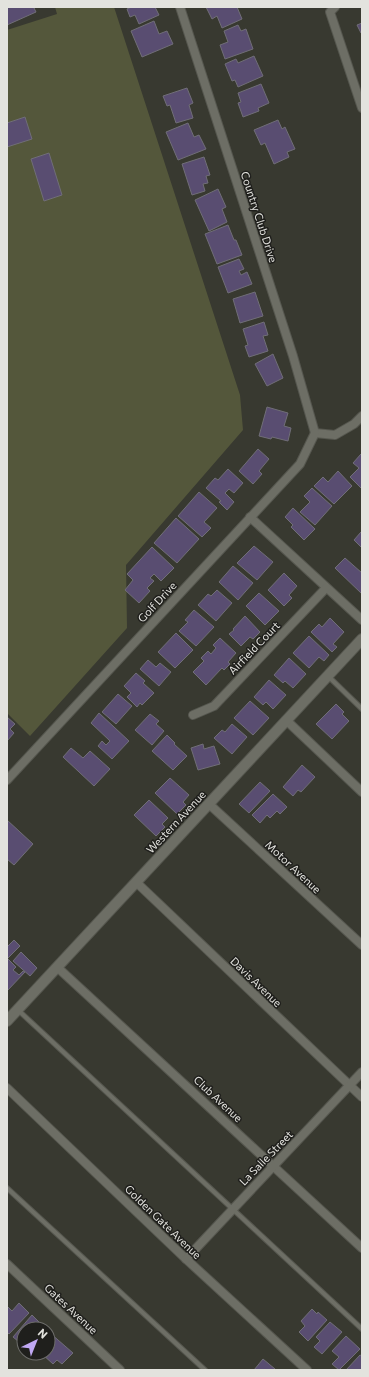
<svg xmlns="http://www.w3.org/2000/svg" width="369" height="1377" font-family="Commissioner,sans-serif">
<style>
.green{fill:#54573b}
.building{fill:#594d71;stroke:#706e77}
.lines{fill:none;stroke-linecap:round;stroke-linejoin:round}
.service-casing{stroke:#56574f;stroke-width:6}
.minor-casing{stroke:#56574f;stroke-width:10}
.tertiary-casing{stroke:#56574f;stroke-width:12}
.service{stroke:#6d6e65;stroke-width:4}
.minor{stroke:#6d6e65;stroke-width:8}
.tertiary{stroke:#6d6e65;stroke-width:10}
.labels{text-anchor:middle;stroke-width:3;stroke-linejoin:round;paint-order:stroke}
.street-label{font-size:11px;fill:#e3e3de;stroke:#1f1f1c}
</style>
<rect width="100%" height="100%" fill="#383930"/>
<path class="green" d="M55,7h59l126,388 3,35 -117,135 1,63 -97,108 -23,-23v-683l50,-16z"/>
<g class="building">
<path d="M7,7h29l-2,1 2,4 -29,13z"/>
<path d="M131,7h24l4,8 -20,9 -4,-9 -5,2 -3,-8z"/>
<path d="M206,7h31l5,12 -20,9 -5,-12 -5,3z"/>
<path d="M154,21l5,13 8,-3 6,13 -31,13 -11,-26z"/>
<path d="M362,23v10h-1l-4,-8z"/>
<path d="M238,25l3,6 5,-2 7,20 -28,10 -5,-14 8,-3 -4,-11z"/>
<path d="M254,56l9,20 -25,11 -3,-7 -3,1 -7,-17 11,-5 2,4z"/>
<path d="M261,84l8,19 -11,5 1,3 -16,6 -5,-14 3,-1 -3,-9z"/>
<path d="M187,88l6,15 -4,2 4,13 -17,5 -6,-18 -3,1 -4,-10z"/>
<path d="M25,117l7,22 -25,8v-24z"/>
<path d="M278,120l4,9 3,-2 10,22 -8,3 2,5 -15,7 -9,-21 -4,2 -7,-15z"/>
<path d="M188,123l6,14 5,-2 7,14 -28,11 -12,-28z"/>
<path d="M49,153l13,42 -18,6 -13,-42z"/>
<path d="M204,157l6,18 -4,1 2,7 -5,1 2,7 -13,4 -10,-31z"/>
<path d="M218,189l8,18 -4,2 5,13 -18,9 -14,-31z"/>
<path d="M228,225l6,15h2l6,15 -25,9 -12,-30z"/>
<path d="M239,259l5,10 -5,2 2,4 6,-3 5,12 -24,9 -10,-26z"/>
<path d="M255,292l8,24 -23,7 -7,-24z"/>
<path d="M264,322l4,13 -5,1 5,15 -19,6 -4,-11 3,-1 -5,-16z"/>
<path d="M273,354l10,24 -16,8 -12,-22z"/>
<path d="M267,407l21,6 -4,13 7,2 -3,13 -16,-4 -1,2 -12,-3z"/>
<path d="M258,449l11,10 -10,12 3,3 -9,10 -14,-13z"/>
<path d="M361,454l1,1v34l-12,-12 9,-9 -6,-5z"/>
<path d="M228,469l15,14 -9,10 -5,-4 -4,4 9,9 -7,8 -8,-8 2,-1 -15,-13 9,-10 3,2z"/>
<path d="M338,471l14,15 -18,18 -20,-18 9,-9 5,5z"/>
<path d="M312,488l20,18 -17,19 -15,-13 10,-10 -6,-6z"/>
<path d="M199,492l18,16 -13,14 7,6 -9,9 -24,-21z"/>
<path d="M293,508l22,21 -11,11 -13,-13 2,-2 -8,-8z"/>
<path d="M176,518l23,21 -22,24 -23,-20z"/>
<path d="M361,532l1,1v15l-8,-8z"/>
<path d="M254,546l19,16 -16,18 -20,-17z"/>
<path d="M152,547l22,21 -13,13 -7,-7 -4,4 4,3 -7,7 3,3 -11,12 -14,-13 8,-10 -6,-6z"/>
<path d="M345,558l17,15v21l-27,-26z"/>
<path d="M233,566l20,17 -15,17 -19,-18z"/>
<path d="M284,573l13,13 -8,9 3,3 -8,8 -16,-16z"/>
<path d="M217,590l15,13 -16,18 -18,-16 10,-11 3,2z"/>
<path d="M259,593l20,18 -14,14 -19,-19z"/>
<path d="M194,610l20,17 -18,19 -17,-15 9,-9 -3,-2z"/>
<path d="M245,616l15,16 -7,7 -3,-2 -9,9 -12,-12 5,-4 -1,-1z"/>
<path d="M330,618l14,14 -11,12 4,3 -5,5 -21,-20 8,-8 3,3z"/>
<path d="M176,633l17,17 -18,18 -17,-16z"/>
<path d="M309,636l20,19 -5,6 -5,-4 -10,11 -16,-15z"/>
<path d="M220,638l16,15 -8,9 2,2 -6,6 -2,-2 -16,17 -13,-13 11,-11 -3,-3 7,-7 3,3 5,-6 -3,-3z"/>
<path d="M289,658l17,16 -13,14 -8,-7 -2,2 -9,-8z"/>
<path d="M148,660l8,7 4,-4 11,9 -12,14 -19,-17z"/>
<path d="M136,673l9,8 -2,2 11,10 -12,12 -2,-2 -3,4 -10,-10 4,-4 -7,-7z"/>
<path d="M269,680l17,15 -13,14 -7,-7 -3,3 -9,-8z"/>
<path d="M118,694l14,12 -16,18 -14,-12z"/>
<path d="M250,701l19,17 -16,17 -19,-17z"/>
<path d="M336,704l8,8 -2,2 7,7 -17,18 -16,-15z"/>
<path d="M99,713l30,28 -17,18 -14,-13 4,-5 4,4 4,-4 -19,-18z"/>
<path d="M150,714l9,7 -3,3 8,7 -12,14 -17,-15z"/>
<path d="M7,717l8,7 -5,5 4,4 -7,8z"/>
<path d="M232,724l15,13 -15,17 -18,-16 8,-8 3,2z"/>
<path d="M167,735l8,8 -1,1 13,12 -14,14 -21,-19z"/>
<path d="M203,744l1,5 10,-3 6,18 -22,6 -7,-22z"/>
<path d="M71,748l12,10 7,-7 20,18 -16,17 -31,-29z"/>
<path d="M302,765l13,12 -14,15 -3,-2 -5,6 -10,-9z"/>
<path d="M170,778l19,17 -6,7 3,3 -9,9 -22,-21z"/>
<path d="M260,782l10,9 -21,22 -10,-9z"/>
<path d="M273,794l14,13 -7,7 -3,-3 -7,7 -3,-3 -7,8 -8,-8z"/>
<path d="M149,800l19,18 -6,6 3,3 -9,9 -22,-21z"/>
<path d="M7,820l26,24 -19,21 -7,-6z"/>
<path d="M14,940l6,6 -13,13v-12z"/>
<path d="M21,952l16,16 -7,8 -17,-15z"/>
<path d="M8,959l8,8 -3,3 6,5 4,-4 2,1 -18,19v-30z"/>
<path d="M19,1303l10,10 -20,21 -2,-2v-24l1,-1 4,4z"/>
<path d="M312,1309l5,5 1,-2 9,8 -19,21 -9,-9 6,-6 -4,-5z"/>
<path d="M32,1315l10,10 -3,4h-15v17l-11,-9z"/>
<path d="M330,1322l12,10 -20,22 -8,-7 6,-6 -4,-4z"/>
<path d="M50,1333l23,20 -11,11 -5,-4 -4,4 -12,-11h7v-17z"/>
<path d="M346,1336l14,13 -21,21 -7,-6 7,-7 -7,-6z"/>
<path d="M360,1355l2,1v14h-16z"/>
<path d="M263,1359l12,10 -1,1h-20z"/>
</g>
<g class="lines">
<g class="service-casing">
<g id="service">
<path d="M328,676l34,33"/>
<path d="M18,1010l344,319"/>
<path d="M7,1188l198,182"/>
</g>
</g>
<g class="minor-casing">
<g id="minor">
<path d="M180,7l113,349 22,77"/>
<path d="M335,7l-5,5 32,96"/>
<path d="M315,433l20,2 19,-11 8,-8"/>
<path d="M250,517l112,103"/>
<path d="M193,715l21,-9 112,-118"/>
<path d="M286,720l76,72"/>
<path d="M7,780l293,-316 15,-31"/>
<path d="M209,804l153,141"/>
<path d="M136,882l226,215"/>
<path d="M57,967l305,281"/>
<path d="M7,1088l179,171 121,111"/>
<path d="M186,1259l176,-187"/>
<path d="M7,1264l113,106"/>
</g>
</g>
<g class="tertiary-casing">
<path id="tertiary" d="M7,1021l355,-382"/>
</g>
<use href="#service" class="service"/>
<use href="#minor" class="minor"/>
<use href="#tertiary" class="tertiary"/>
</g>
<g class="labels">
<g class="street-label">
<text transform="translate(259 217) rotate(72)" y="4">Country Club Drive</text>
<text transform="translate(157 602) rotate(-47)" y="4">Golf Drive</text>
<text transform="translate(254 648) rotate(-46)" y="4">Airfield Court</text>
<text transform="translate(176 822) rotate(-47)" y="4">Western Avenue</text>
<text transform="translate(293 867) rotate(43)" y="4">Motor Avenue</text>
<text transform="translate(256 982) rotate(44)" y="4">Davis Avenue</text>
<text transform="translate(218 1099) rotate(43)" y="4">Club Avenue</text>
<text transform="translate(266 1158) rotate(-46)" y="4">La Salle Street</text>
<text transform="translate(163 1222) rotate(44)" y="4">Golden Gate Avenue</text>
<text transform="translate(71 1309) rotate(43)" y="4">Gates Avenue</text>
</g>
</g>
<rect width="369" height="1377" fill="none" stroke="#e3e3de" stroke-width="16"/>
<g transform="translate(36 1341) rotate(43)"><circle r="19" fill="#1f1f1c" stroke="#6d6d6a"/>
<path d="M0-3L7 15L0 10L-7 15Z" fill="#c0a8f3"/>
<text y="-6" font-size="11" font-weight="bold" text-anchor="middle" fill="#e3e3de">N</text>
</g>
</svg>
